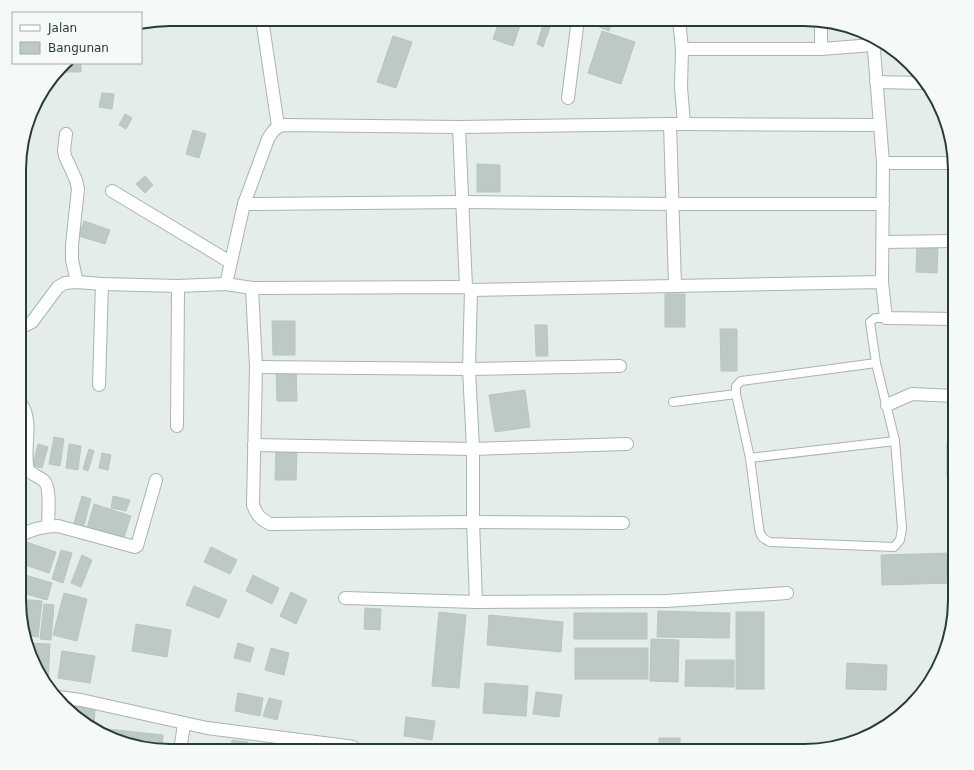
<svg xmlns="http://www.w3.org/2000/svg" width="974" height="770" font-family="'DejaVu Sans',sans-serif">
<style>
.building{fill:#bdcac4;stroke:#b8c6be}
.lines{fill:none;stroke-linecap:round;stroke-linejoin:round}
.service-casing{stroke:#a8b5ae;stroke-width:10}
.minor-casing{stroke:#a8b5ae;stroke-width:14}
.service{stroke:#fff;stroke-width:8}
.minor{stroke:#fff;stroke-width:12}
.rim{fill:none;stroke:#263d34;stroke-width:2}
</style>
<rect width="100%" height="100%" fill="#e5ede8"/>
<g class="building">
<path d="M500,19l20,7 -7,20 -20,-7z"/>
<path d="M594,19h19l-4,12 -17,-7z"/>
<path d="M620,19h14l-2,7 -12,-5z"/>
<path d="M543,25l7,2 -7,20 -6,-3z"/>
<path d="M602,31l33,11 -14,42 -33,-11z"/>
<path d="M393,36l19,6 -16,46 -19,-6z"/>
<path d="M65,63h16v9h-23z"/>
<path d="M102,93l12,1 -2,15 -13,-2z"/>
<path d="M125,114l7,4 -6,11 -7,-4z"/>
<path d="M193,130l13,4 -7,24 -13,-4z"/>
<path d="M477,164l23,1v27h-23z"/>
<path d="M145,176l8,9 -8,8 -9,-9z"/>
<path d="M84,221l26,9 -5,14 -26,-8z"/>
<path d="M917,245l21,1 -1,27 -21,-1z"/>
<rect x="665" y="294" width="20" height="33"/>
<path d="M272,321h23v34h-22z"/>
<path d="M535,325h12l1,31h-12z"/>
<path d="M720,329h17v42h-16z"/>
<path d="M296,370l1,31h-20l-1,-30z"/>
<path d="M525,390l5,37 -35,5 -6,-37z"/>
<path d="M54,437l10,2 -4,27 -11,-2z"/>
<rect x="947" y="443" width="8" height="32"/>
<path d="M38,444l10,3 -6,21 -10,-2z"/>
<path d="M69,444l12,2 -3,24 -12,-2z"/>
<path d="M89,449l5,2 -6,20 -5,-2z"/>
<path d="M276,450h21l-1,30h-21z"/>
<path d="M102,453l9,2 -3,15 -9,-2z"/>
<path d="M82,496l9,3 -8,30 -10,-3z"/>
<path d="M113,496l17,4 -4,11 -15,-3z"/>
<path d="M94,504l37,12 -8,24 -36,-12z"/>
<path d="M26,542l30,10 -7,21 -30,-10z"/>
<path d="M211,547l26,13 -7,14 -26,-12z"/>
<path d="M61,550l11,3 -9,30 -11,-4z"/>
<path d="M951,553l1,30 -70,2 -1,-30z"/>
<path d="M82,555l10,5 -11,27 -10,-4z"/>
<path d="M19,573l33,10 -5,17 -28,-8z"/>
<path d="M253,575l26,13 -7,16 -26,-13z"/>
<path d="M194,586l33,14 -8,18 -33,-13z"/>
<path d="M291,592l16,8 -11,24 -16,-8z"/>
<path d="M64,593l23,6 -10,42 -24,-6z"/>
<path d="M19,599l23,2 -4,36 -12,-2 -7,-25z"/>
<path d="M44,604l10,1 -3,35 -11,-1z"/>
<path d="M365,608l16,1 -1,21 -16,-1z"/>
<path d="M658,611l72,2 -1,25 -72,-1z"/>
<path d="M439,612l27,3 -7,73 -27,-2z"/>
<rect x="736" y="612" width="28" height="77"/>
<rect x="574" y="613" width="73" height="26"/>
<path d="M489,615l74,7 -2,30 -74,-7z"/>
<path d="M136,624l35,6 -4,27 -35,-6z"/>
<path d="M651,639l28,1 -1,42 -28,-1z"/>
<path d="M28,643l22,1 -2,38 -2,-1 -12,-14z"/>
<path d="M238,643l16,5 -4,14 -16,-4z"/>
<path d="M271,648l18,5 -5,22 -19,-5z"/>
<rect x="575" y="648" width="73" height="31"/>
<path d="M62,651l33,5 -5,27 -32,-5z"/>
<path d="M686,660h48v27l-49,-1z"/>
<path d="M847,663l40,2 -1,25 -40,-1z"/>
<path d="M485,683l43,3 -2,30 -43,-3z"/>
<path d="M536,692l26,3 -3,22 -26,-3z"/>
<path d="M238,693l25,5 -3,18 -25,-5z"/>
<path d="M269,698l13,3 -5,19 -14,-4z"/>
<path d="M70,706l25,2 -1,20 -24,-15 -1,-1z"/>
<path d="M406,717l29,4 -3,19 -28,-4z"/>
<path d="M98,728l65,7 -1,16 -50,-11 -15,-10z"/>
<rect x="659" y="738" width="21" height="13"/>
<path d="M232,740l16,2 -1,9h-16z"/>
</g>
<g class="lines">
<g class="service-casing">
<g id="service">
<path d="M876,363l-135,18 -5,5v8l14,64 9,70c1,8 4,11 11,14l124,5 6,-7 2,-12 -7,-87 -19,-78 -6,-41 5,-4h11"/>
<path d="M673,402l63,-8"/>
<path d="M750,458l145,-17"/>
</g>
</g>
<g class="minor-casing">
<g id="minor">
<path d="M262,19l16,107"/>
<path d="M679,19l3,30 -1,38 3,37"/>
<path d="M873,37l10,126 -1,119"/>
<path d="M682,49h139l52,-4"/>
<path d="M821,49v-28"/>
<path d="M876,82l47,1"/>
<path d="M568,98l10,-79"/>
<path d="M670,124l5,162"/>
<path d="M459,127l7,160"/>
<path d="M66,134l-2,16 1,6 11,24 2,9 -6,56v15l5,22"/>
<path d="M883,163h71"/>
<path d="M112,191l118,71"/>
<path d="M244,204l219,-2 210,2h210"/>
<path d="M883,242l72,-1"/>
<path d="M226,284l18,-80 24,-65c4,-7 7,-12 16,-14l175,2 211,-3 209,1"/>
<path d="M252,288l4,79 -3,138c4,11 8,14 17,19l203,-2 150,1"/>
<path d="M471,290l-2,79 4,80v73l3,80"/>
<path d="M20,326l6,-1 6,-3 26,-35 7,-4 12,-1 25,2 76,2 48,-2 26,4 214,-1 5,3 411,-8 4,36 69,1"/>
<path d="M256,367l213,2 151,-3"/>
<path d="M99,385l3,-101"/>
<path d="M20,402c15,20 2,46 8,68 4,5 11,6 16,11 7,6 4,36 4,45"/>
<path d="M887,405l25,-11 43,2"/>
<path d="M177,426l1,-140"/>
<path d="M254,445l219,4 154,-5"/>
<path d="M19,536c13,-7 24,-10 39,-10l77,21 2,-1 19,-66"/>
<path d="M345,598l131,4 190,-1 121,-8"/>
<path d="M58,697l23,3 126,28 140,18 6,1 2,4"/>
<path d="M355,750l28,1"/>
<path d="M180,751l4,-27"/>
</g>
</g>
<use href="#service" class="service"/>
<use href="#minor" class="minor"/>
</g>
<path d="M0 0H974V770H0ZM170 26H804A144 144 0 0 1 948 170V600A144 144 0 0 1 804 744H170A144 144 0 0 1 26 600V170A144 144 0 0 1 170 26Z" fill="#f5f9f7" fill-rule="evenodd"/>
<path class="rim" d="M170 26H804A144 144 0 0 1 948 170V600A144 144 0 0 1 804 744H170A144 144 0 0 1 26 600V170A144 144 0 0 1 170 26Z"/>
<rect x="12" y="12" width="130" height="52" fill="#f5f9f7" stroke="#a2aea9"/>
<rect x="20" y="25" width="20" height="6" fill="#ffffff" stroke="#a2aea9"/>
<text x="48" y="32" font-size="12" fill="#263d34">Jalan</text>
<rect x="20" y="42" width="20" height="12" fill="#bdcac4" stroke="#a2aea9"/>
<text x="48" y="52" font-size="12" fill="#263d34">Bangunan</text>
</svg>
